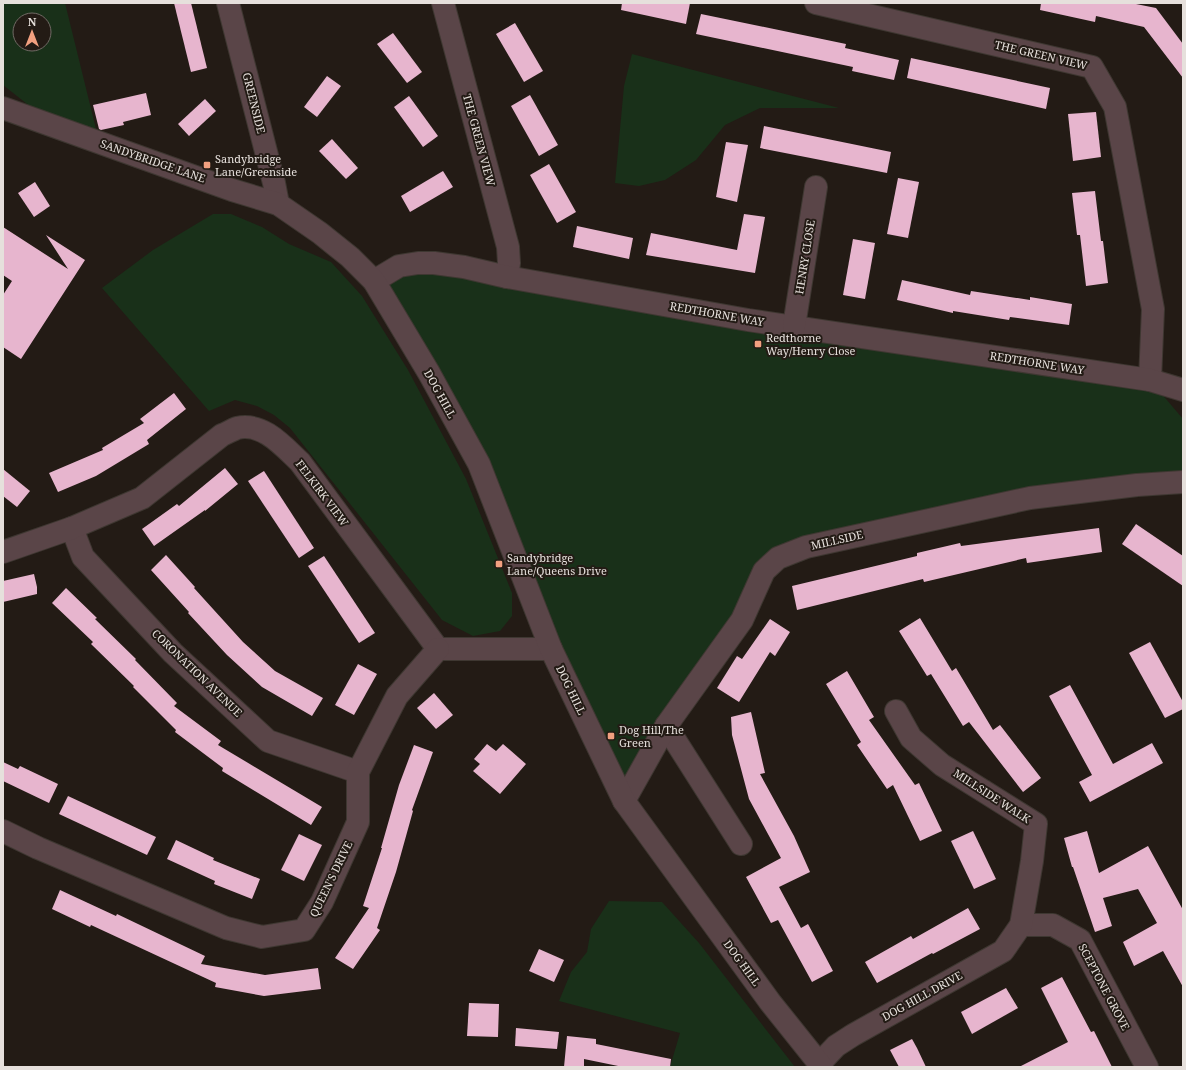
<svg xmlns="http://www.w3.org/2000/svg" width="1186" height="1070" font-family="'Noto Serif',serif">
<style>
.green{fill:#193019;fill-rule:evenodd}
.building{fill:#e7b5ce}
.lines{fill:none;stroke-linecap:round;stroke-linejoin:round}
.minor-casing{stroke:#3e3731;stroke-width:24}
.tertiary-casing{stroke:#3e3731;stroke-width:24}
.minor{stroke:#5a4548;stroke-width:22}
.tertiary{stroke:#5a4548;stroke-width:22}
.poi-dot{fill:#f2a080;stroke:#231b15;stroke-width:1.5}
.labels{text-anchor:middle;stroke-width:4;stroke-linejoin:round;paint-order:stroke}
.street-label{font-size:11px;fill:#e6e0dc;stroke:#231b15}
.poi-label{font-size:11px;fill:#e6e0dc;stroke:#231b15;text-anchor:start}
</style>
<rect width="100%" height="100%" fill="#231b15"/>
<g class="green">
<path d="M3,3h62l32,130 -61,-22 -33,-26zM20,20h24v24h-24z"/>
<path d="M632,54l207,54h-79l-35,17 -29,35 -31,20 -26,6 -24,-3 9,-97z"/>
<path d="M213,214h18l31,13 27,17 42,18 31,34 46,74 58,109 46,114v23l-12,15 -27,5 -31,-16 -152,-192 -16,-13 -17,-9 -22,-6 -26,11 -107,-123 51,-38z"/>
<path d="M399,266l751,114 33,39v63l-46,3 -359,73 -154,243 -145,-337 -105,-183z"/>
<path d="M609,901l53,1 37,41 96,124h-125l10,-34 -121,-32 12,-29 16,-20 4,-23z"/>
</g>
<g class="building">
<path d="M174,3h17l16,65 -16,4z"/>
<path d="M622,3h68l-4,21 -65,-14z"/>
<path d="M1041,3h90l25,5 27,36v34l-39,-51 -48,-11 -1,6 -55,-12z"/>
<path d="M701,14l145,30 -1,4 54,12 -5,20 -42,-9 1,-4 -157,-33z"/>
<path d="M515,23l28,48 -19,11 -28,-48z"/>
<path d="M393,33l29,39 -15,11 -30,-39z"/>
<path d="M911,58l139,30 -4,21 -139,-31z"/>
<path d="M327,76l14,10 -24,31 -13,-10z"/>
<path d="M146,93l5,22 -28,7 1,3 -23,5 -2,-1 -6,-24z"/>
<path d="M530,95l28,50 -19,11 -28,-50z"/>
<path d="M409,96l29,40 -15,11 -29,-40z"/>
<path d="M205,99l11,12 -27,25 -11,-12z"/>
<path d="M1096,112l5,45 -28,4 -5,-47z"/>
<path d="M764,126l127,26 -4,21 -127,-25z"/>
<path d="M332,139l26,29 -12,11 -27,-28z"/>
<path d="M726,142l22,3 -11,57 -21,-5z"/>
<path d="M549,164l27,48 -19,11 -27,-48z"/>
<path d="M443,171l10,16 -43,25 -9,-16z"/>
<path d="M898,178l21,4 -11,56 -21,-4z"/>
<path d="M35,182l15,24 -16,11 -16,-24z"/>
<path d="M1095,191l6,50h2l5,42 -22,3 -6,-51h-3l-5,-42z"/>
<path d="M744,214l21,3 -10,56 -109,-18 5,-22 86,17z"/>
<path d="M577,226l56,12 -4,21 -56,-12z"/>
<path d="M3,227l65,42 -22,-34 39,25 -64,99 -18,-12v-52l9,-14 -9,-6z"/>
<path d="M853,239l22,4 -10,56 -22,-4z"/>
<path d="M902,280l68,15 1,-4 59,9v-3l42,7 -3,21 -59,-8 -1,3 -56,-9v2l-56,-13z"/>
<path d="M174,393l12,16 -39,31 2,4 -53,32 -38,16 -9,-19 54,-23 -1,-2 42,-25 -4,-4z"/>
<path d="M225,468l13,16 -33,27v-1l-51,36 -12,-17 35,-25 2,2z"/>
<path d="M3,469l27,22 -13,16 -14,-11z"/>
<path d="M264,471l50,77 -15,10 -51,-77z"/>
<path d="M1136,524l47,32v30l-61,-42z"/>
<path d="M1099,528l3,24 -75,11 -1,-5 -102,24 -1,-3 -126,31 -5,-24 125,-30v-3l43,-10 1,3z"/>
<path d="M166,555l29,32 -1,1 49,54 32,29 48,27 -11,18 -50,-29 -35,-32 -39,-42 1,-1 -38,-42z"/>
<path d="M324,556l51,77 -16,10 -51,-77z"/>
<path d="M34,574l3,13v7l-34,8v-21z"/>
<path d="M66,588l31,30 -2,1 41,40 -1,1 42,43 -3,3 47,35 -3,4 104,62 -11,18 -89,-54 1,-3 -48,-36 1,-2 -43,-43 1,-1 -43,-42 2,-2 -41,-39z"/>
<path d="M920,618l32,53 4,-3 37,62 7,-5 41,53 -18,14 -54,-70 -6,4 -32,-52 -4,2 -28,-45z"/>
<path d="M770,619l20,13 -15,24 -5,-4 -31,50 -22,-14 20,-32 5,3z"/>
<path d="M1150,642l33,60v7l-18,9 -36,-65z"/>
<path d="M358,664l19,10 -23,41 -19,-10z"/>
<path d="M847,671l27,46 -5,3 46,65 4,-2 23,48 -22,10 -27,-56 -6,4 -30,-44 4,-3 -35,-58z"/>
<path d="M1070,685l43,79 39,-21 11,20 -73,39 -11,-20 13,-7 -43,-79z"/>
<path d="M434,693l19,22 -17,14 -19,-21z"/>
<path d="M751,712l14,61 -5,1 34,62 16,36 -31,15 22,41 7,-4 25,47 -21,11 -34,-62 -7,3 -25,-46 35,-19 -32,-59 -17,-64 -1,-18z"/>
<path d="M487,744l9,7 7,-7 23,20 -26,30 -27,-23 7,-7 -6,-5z"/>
<path d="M414,745l19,7 -21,58 1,1 -17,61 -19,56 3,2 -27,39 -18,-11 34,-50 -6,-2 19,-58h-1l18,-63z"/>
<path d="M3,762l15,7 2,-3 38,18 -9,19 -46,-22z"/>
<path d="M68,796l88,41 -9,18 -88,-41z"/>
<path d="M973,831l23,48 -22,10 -23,-48z"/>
<path d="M1087,831l12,42 49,-27 35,64v77l-20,-36 -29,15 -11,-24 34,-19 -19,-34 -35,9 9,28 -17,6 -22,-65h-1l-8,-29z"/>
<path d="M299,834l23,11 -18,36 -23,-11z"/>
<path d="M176,840l38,18 -1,2 47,19 -8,20 -38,-15 1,-3 -48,-22z"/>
<path d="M60,890l56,26 1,-2 88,42 -4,8 64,11 53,-7 3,21 -57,7 -49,-9 1,-4 -125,-58 -1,2 -38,-18z"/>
<path d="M968,908l12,21 -47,25 -1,-1 -55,30 -12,-21 46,-26 2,3z"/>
<path d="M539,949l25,11 -10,22 -25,-11z"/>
<path d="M1062,977l29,55 3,-1 18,36h-93l49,-25 -27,-54z"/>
<path d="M1006,988l12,20 -46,26 -11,-22z"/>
<path d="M469,1003l30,1 -1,33 -31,-1z"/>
<path d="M516,1028l43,4 -2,17 -42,-3z"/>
<path d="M567,1036l29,3v5l75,15 -1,8h-47l-39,-8v8h-20z"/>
<path d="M912,1039l5,9 9,19h-27l-9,-17z"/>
</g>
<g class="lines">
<g class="minor-casing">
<g id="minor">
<path d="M228,3l46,180 4,21"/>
<path d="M443,3l65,244 1,16 -2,14"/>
<path d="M816,3l276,64 23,40 38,202 -3,71"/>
<path d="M374,281l25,-15 19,-3h16l30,4 43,10 241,43 402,60 33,10"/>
<path d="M794,326l22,-139"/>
<path d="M72,528l11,29 90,96 95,88 90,31"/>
<path d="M3,552l69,-24 70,-30 80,-63c5,-2 10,-5 15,-7 26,-6 46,18 63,34l138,187h113"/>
<path d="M666,726l75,118"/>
<path d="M624,801l42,-75 76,-106 22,-49 14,-13 28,-11 224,-49 107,-13 46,-3"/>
<path d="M3,831l35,17 188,80 36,9 42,-7 18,-28 36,-80v-50l39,-76 41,-47"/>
<path d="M1021,925h32l27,15 67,127"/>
<path d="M819,1064l17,-18 17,-11 150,-84 18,-26 11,-64 4,-37 -94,-59 -31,-27 -15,-27"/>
</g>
</g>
<g class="tertiary-casing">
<path id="tertiary" d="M3,108l229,82 46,14 42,29 30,24 24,24 55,92 50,91 72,185 73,152 146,201 52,65"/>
</g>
<use href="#minor" class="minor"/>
<use href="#tertiary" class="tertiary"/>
</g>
<g class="poi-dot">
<rect x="203" y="161" width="8" height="8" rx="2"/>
<rect x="754" y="340" width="8" height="8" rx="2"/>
<rect x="495" y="560" width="8" height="8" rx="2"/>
<rect x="607" y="732" width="8" height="8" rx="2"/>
</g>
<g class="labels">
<g class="street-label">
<text transform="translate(1041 55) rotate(13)" y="4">THE GREEN VIEW</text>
<text transform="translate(254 103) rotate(76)" y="4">GREENSIDE</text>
<text transform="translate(479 140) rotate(75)" y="4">THE GREEN VIEW</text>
<text transform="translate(153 161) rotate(19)" y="4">SANDYBRIDGE LANE</text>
<text transform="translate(805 257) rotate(-81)" y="4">HENRY CLOSE</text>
<text transform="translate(717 314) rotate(10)" y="4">REDTHORNE WAY</text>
<text transform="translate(1037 363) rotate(9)" y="4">REDTHORNE WAY</text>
<text transform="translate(440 394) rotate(61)" y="4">DOG HILL</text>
<text transform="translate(322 493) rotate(53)" y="4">FELKIRK VIEW</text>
<text transform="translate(837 540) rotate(-13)" y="4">MILLSIDE</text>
<text transform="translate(197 673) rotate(44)" y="4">CORONATION AVENUE</text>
<text transform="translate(571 690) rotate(64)" y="4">DOG HILL</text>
<text transform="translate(992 796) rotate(33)" y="4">MILLSIDE WALK</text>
<text transform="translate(331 879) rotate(-64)" y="4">QUEEN'S DRIVE</text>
<text transform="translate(742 963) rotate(54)" y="4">DOG HILL</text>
<text transform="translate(1104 987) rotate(62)" y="4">SCEPTONE GROVE</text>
<text transform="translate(922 996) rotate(-29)" y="4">DOG HILL DRIVE</text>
</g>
<g class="poi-label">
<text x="215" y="163">Sandybridge<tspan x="215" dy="13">Lane/Greenside</tspan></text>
<text x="766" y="342">Redthorne<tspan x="766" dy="13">Way/Henry Close</tspan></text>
<text x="507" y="562">Sandybridge<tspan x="507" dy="13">Lane/Queens Drive</tspan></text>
<text x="619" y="734">Dog Hill/The<tspan x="619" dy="13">Green</tspan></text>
</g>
</g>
<rect width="1186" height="1070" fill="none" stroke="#e6e0dc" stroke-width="8"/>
<g transform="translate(32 32)"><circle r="19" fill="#231b15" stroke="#716a65"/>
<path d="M0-3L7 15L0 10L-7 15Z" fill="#f2a080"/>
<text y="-6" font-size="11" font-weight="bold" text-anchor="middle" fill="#e6e0dc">N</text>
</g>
</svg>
